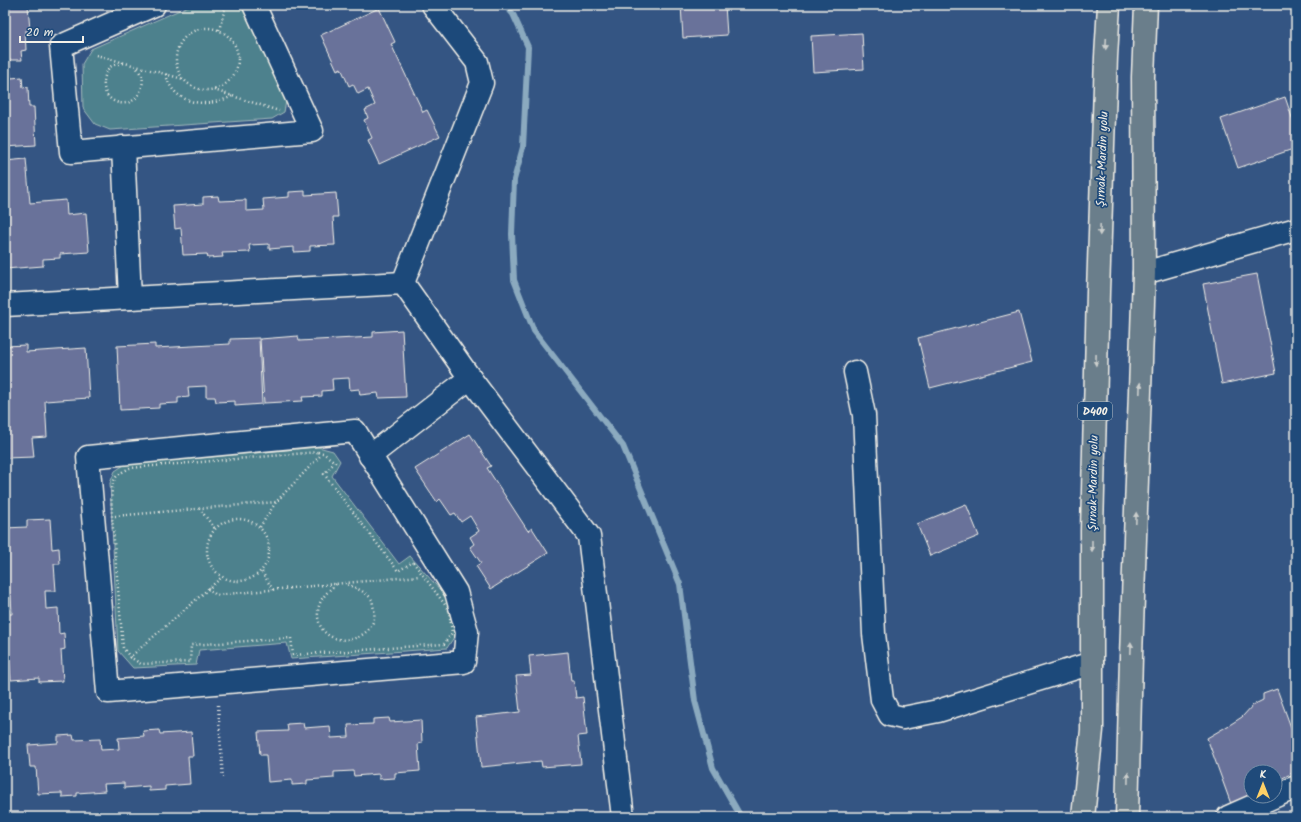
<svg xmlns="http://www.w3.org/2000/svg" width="1301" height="822" font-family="Kalam,sans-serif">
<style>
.green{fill:#4e818d;stroke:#a1b9ba}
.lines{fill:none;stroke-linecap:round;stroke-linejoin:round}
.stream{stroke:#8baabf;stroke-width:6}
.building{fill:#69729a;stroke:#f4f1e8}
.minor-casing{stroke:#f4f1e8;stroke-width:25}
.highway-casing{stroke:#f4f1e8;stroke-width:25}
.path{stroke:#f4f1e8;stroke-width:2.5;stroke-dasharray:1 3;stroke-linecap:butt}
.minor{stroke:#1f4a7a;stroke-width:22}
.highway{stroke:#6b7e8b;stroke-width:22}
.oneway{fill:#cbcecc}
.labels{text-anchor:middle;stroke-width:3.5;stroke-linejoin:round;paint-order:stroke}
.shield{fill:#1f4a7a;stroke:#b4bfc7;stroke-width:1}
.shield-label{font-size:11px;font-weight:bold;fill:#f4f1e8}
.street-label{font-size:12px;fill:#f4f1e8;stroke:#1f4a7a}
</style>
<rect width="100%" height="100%" fill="#345583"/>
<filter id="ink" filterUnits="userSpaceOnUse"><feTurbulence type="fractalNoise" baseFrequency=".025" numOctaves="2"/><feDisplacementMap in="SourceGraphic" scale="8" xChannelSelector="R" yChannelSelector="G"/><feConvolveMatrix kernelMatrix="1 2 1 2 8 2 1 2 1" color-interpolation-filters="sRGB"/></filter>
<g filter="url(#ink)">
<g class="green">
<path d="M191,5h50l45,96 -2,11 -12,7 -162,11 -15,-6 -12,-16 -1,-44 9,-15z"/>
<path d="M318,447l15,4 7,10 -8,15 67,88 11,-8 41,46 5,32 -9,14 -156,11 -4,-16 -88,7 -3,15 -63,3 -15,-17 -8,-168 5,-12 9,-6z"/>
</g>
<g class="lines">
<path class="stream" d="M505,5l8,9 15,33 -5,100 -9,33 -2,54 2,46 20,51 89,115 57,138 15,117 18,67 28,49"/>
</g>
<g class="building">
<path d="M5,5h23l2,26h-5l1,19 -5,1 1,9h-12l1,18 11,-1 1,11 5,-1 1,20h5l2,38 -31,2z"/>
<path d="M681,5h44l2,30 -44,3z"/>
<path d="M379,8l16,34 -4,2 32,68 4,-2 13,26 -61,28 -11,-24 4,-2 -8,-18 4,-2 -3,-8 10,-5 -7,-16 -10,5 -5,-10 -4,2 -8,-18 -4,2 -16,-35z"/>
<path d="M862,33l2,36 -51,3 -2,-36z"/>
<path d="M1285,97l11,32v19l-58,20 -17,-49z"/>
<path d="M26,159l4,44 36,-3 1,15 19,-2 3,39 -29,2v4l-17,1v7l-38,3v-108z"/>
<path d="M305,191v4l31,-2 2,24h-5l2,28 -25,1v5l-16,1v-5l-25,2v-5l-20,1 1,7 -28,1 1,4 -15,1 -1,-4 -24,1 -2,-27 -6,1 -2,-23 30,-2v-7l15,-1 1,5 27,-1v11l18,-1 -1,-11 26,-2v-5z"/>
<path d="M1257,274l19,99 -54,11 -19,-100z"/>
<path d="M1019,312l13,50 -102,26 -12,-50z"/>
<path d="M402,330l4,67 -27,1 -1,-5 -18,2 -1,-6 -9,1 -1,-12 -17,1 1,11 -11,1v5l-20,1 1,4 -39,2 -4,-64 38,-3 1,5 74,-4v-5z"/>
<path d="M259,338l3,66 -27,2v-5l-19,1 -1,-5h-9v-11l-18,1 1,10 -11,1v5l-19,1v4l-39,2 -3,-64 38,-2v4l75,-4v-5z"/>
<path d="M26,345v7l60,-4 3,50 -44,3 2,36 -15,1 2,19 -29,1v-112z"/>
<path d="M470,434l21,32 -4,2 41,63 4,-3 16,25 -57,36 -15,-23 5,-3 -11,-16 4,-3 -4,-7 9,-6 -9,-15 -9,6 -6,-9 -4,2 -11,-16 -3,3 -22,-33z"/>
<path d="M966,504l13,32 -49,20 -13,-32z"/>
<path d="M50,519l2,30 7,-1 1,16h-6l2,27h-11l1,18 12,-1 1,26 5,-1 1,16 -4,1 2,31 -24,1v-4l-28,2 -2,-25h-4v-16h3l-1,-25h5l-1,-19h-6v-67l22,-1v-7z"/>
<path d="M568,652l3,29h3l2,17 7,-1 4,38 -9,1 3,28 -39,3 -1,-6 -60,6 -5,-50 44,-5 -4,-36 15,-1 -2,-19z"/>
<path d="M1277,689l19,52v30l-21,11v-10h-24v22l-20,10 -24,-66 24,-14 11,-7 11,-12 10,-5v-6z"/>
<path d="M389,718l1,4 31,-2 1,23 -4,1 2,27 -25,2v5l-16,1v-5l-25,2 -1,-5 -19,1v6l-27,2v4l-15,1v-5l-24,2 -2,-27h-6l-2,-23 30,-1 -1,-7 16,-1 1,5 26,-2 1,12 18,-1 -1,-12 25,-1v-5z"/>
<path d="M159,730l1,4 31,-2 2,24h-5l2,28 -25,2v4l-16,1v-5l-25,2v-5l-20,1 1,7 -28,2v3l-15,1v-4l-24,1 -2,-27h-6l-2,-22 30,-2v-7l15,-1 1,5 26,-1 1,11 18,-1 -1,-11 26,-2 -1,-5z"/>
</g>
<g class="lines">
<g class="minor-casing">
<g id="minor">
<path d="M154,5l-93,41 10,106 241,-21 -58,-126"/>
<path d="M123,147l7,151"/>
<path d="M1144,273l152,-44"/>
<path d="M403,283l79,-200 -5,-21 -44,-57"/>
<path d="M5,305l398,-22 67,95 119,158 34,281"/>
<path d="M855,372l9,43 10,219 8,66 8,15 13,3 35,-7 154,-48"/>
<path d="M355,431l101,161 11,40 -3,30 -356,30 -20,-235z"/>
<path d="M370,456l100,-78"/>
<path d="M1228,817l68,-30"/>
</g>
</g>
<g class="highway-casing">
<g id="highway">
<path d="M1083,817l9,-87v-200l6,-238 8,-235 3,-52"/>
<path d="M1127,817l4,-160 13,-384 -1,-196 3,-72"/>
</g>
</g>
<g class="path">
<circle cx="207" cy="59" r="31"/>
<path d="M219,30l7,-25"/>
<path d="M96,55l87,24"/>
<path d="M123,63c-10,2 -15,2 -18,13 -8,28 28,38 36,13 2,-4 2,-9 1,-13 -2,-3 -4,-7 -7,-10"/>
<path d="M166,74c6,31 42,35 66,22"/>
<path d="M214,90l65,21"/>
<path d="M318,452l5,1 12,9 -11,12 74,97 15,-9 36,48 3,23 -8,11 -151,11 -2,-17 -100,7 -1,17 -49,2 -11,-7 -7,-9 -11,-131c0,-11 -3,-33 5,-41 3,-3 9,-6 13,-8z"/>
<path d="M199,508l16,21"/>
<path d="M115,516l161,-14"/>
<circle cx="238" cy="550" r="31"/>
<path d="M260,527l16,-25 44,-46"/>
<path d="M262,572l11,18"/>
<path d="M336,584c-11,10 -19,17 -18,33 4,36 62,26 56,-8 -1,-2 -1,-7 -2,-9 -5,-8 -18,-13 -26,-16"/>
<path d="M208,588l8,7 204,-19"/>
<path d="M129,658l93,-81"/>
<path d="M218,705l5,75"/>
</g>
<use href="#minor" class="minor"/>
<use href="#highway" class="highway"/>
</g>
<defs><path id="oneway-solid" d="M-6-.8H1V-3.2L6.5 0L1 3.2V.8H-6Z"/></defs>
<g class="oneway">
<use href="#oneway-solid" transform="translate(1106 44) rotate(93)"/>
<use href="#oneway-solid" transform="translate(1100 230) rotate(92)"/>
<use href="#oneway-solid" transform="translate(1096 360) rotate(91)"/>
<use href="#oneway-solid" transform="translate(1140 388) rotate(-88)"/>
<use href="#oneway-solid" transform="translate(1136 518) rotate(-88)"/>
<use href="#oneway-solid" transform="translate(1092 546) rotate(90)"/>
<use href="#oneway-solid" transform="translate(1131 648) rotate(-88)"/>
<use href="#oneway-solid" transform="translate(1128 778) rotate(-89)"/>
</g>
</g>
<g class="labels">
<rect class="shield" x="1078" y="402" width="34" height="18" rx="3"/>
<g class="shield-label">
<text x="1095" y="415">D400</text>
</g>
<g class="street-label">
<text transform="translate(1102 159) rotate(-88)" y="4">Şırnak-Mardin yolu</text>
<text transform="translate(1093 483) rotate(-89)" y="4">Şırnak-Mardin yolu</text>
</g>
</g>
<rect width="1301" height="822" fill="none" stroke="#1f4a7a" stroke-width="20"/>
<rect x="10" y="10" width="1281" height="802" fill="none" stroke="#f4f1e8" stroke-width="1.5" filter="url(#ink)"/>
<g transform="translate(1263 784)"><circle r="19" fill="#1f4a7a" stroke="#748da6"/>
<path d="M0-3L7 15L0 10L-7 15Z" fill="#ffd166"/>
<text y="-6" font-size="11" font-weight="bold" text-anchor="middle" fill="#f4f1e8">K</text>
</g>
<path d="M20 36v6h63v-6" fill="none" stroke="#f4f1e8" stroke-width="2"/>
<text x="26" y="36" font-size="12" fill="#f4f1e8" stroke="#1f4a7a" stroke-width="3" paint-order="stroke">20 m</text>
</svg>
